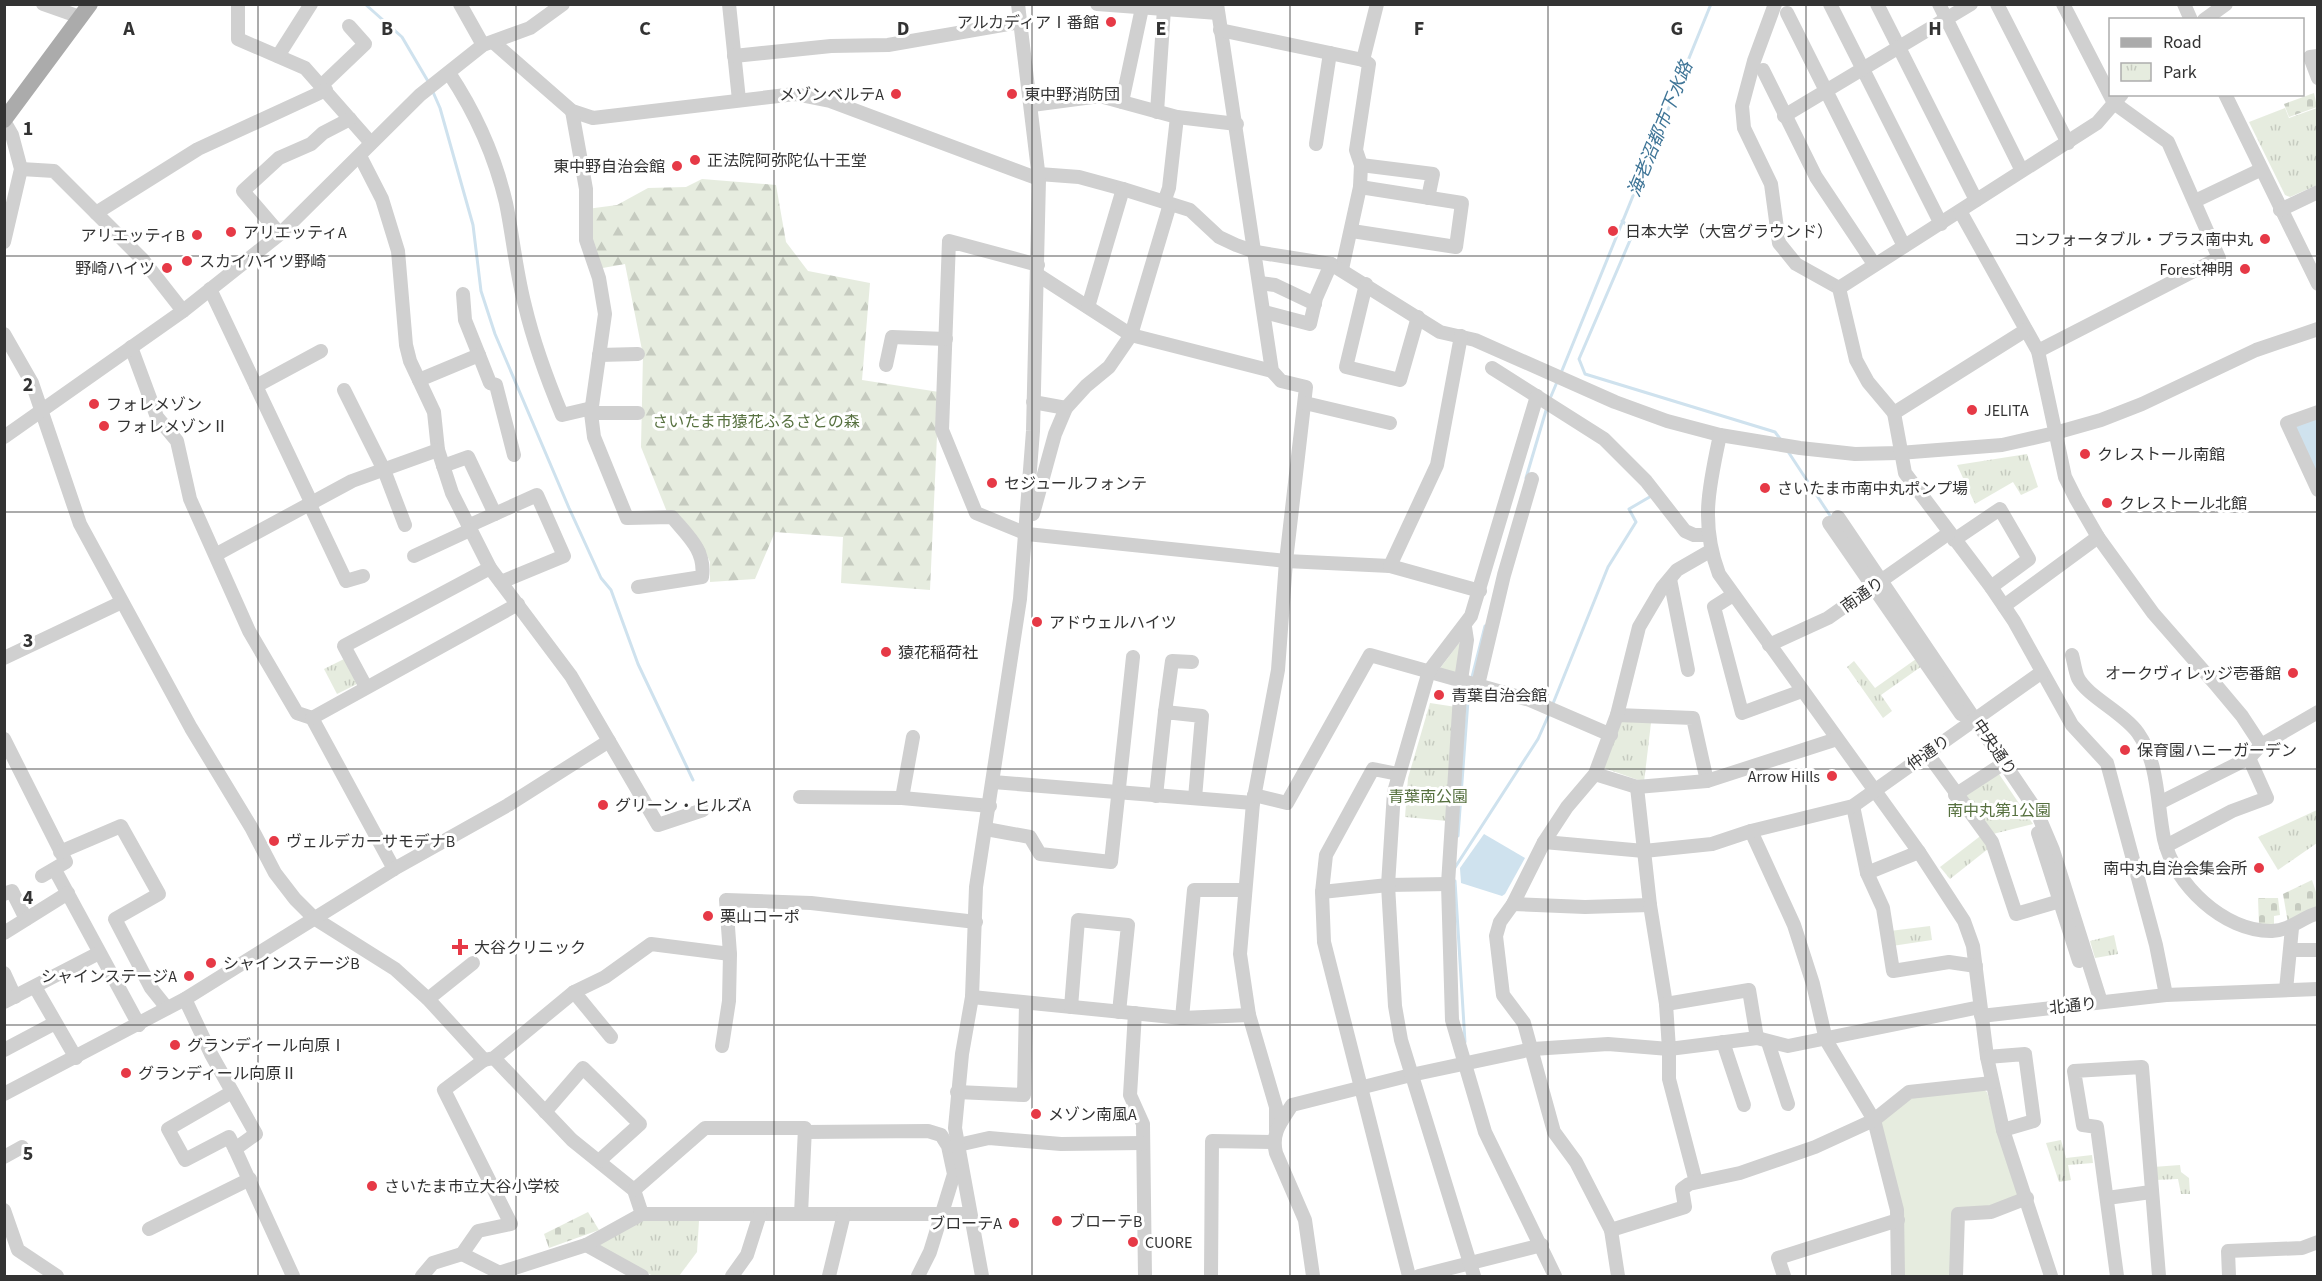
<svg xmlns="http://www.w3.org/2000/svg" width="2322" height="1281" font-family="'Source Sans 3','Noto Sans JP',sans-serif">
<style>
.green{fill:#e6ecdf}
.forest{fill:url(#forest-firs)}
.cemetery{fill:url(#cemetery-stones)}
.park{fill:url(#park-tufts)}
.water{fill:#cfe2ee}
.lines{fill:none;stroke-linecap:round;stroke-linejoin:round}
.stream{stroke:#cfe2ee;stroke-width:3}
.minor{stroke:#d0d0d0;stroke-width:14}
.major{stroke:#ababab;stroke-width:16}
.grid{fill:none;stroke:#333;stroke-width:1.5;stroke-opacity:0.55}
.poi-dot{fill:#e63946;stroke:#fff;stroke-width:2}
.labels{text-anchor:middle;stroke-width:6;stroke-linejoin:round;paint-order:stroke}
.poi-label{font-size:16px;fill:#333;stroke:#fff;text-anchor:start}
.park-label{font-size:16px;fill:#56703f;stroke:#fff}
.street-label{font-size:16px;fill:#333;stroke:#fff}
.water-label{font-size:18px;font-style:italic;fill:#3f7597;stroke:#fff}
.grid-label{font-size:20px;text-anchor:middle;font-weight:bold;fill:#333;stroke:#fff;stroke-width:6;stroke-linejoin:round;paint-order:stroke}
</style>
<defs>
<pattern id="forest-firs" width="22" height="20" patternUnits="userSpaceOnUse" patternTransform="scale(1.5)"><rect width="22" height="20" fill="#e6ecdf"/><path d="M5 1l3.5 6h-7zM16 11l3.5 6h-7z" fill="#c6cbc0"/></pattern>
<pattern id="cemetery-stones" width="16" height="16" patternUnits="userSpaceOnUse" patternTransform="scale(1.5)"><rect width="16" height="16" fill="#e6ecdf"/><path d="M2 7V4a2 2 0 0 1 4 0v3zM10 15v-3a2 2 0 0 1 4 0v3z" fill="#c6cbc0"/></pattern>
<pattern id="park-tufts" width="24" height="20" patternUnits="userSpaceOnUse" patternTransform="scale(1.5)"><rect width="24" height="20" fill="#e6ecdf"/><path d="M3 7l-1-3M5 7V3M7 7l1-3M15 17l-1-3M17 17v-4M19 17l1-3" fill="none" stroke="#c6cbc0"/></pattern>
</defs>
<rect width="100%" height="100%" fill="#fff"/>
<g class="green">
<path d="M1459,643l5,2 -8,27h-15v-5z"/>
<path d="M1982,1089l5,3 31,104 -28,12 -34,2 -3,66h-52l-24,-154 32,-26z"/>
</g>
<path class="forest" d="M702,179l74,6 10,57 22,29 62,12 -8,97 77,12 -9,198 -89,-7 2,-46 -68,-5 -20,47 -45,3v-20l-6,-13 -37,-37 -26,-65 2,-92 -18,-91 -28,5 -10,-60 30,-4 31,-17 38,-1z"/>
<g class="cemetery">
<path d="M2314,93l3,14 -28,10 -5,-13z"/>
<path d="M2312,880l5,15v13l-29,15 -5,-29z"/>
<path d="M2258,898h20l2,17 -6,1v9h-15z"/>
<path d="M588,1212l11,18 -50,18 -5,-14z"/>
</g>
<g class="park">
<path d="M2285,108l4,10 28,-10v77l-27,12 -5,-2 -36,-73z"/>
<path d="M2027,454l11,33 -17,8 -8,-13 -38,22 -18,-39z"/>
<path d="M346,658l11,26 -20,10 -13,-25z"/>
<path d="M1916,659l6,7 -41,29 11,16 -9,7 -36,-51 7,-6 21,27z"/>
<path d="M1430,703l26,4 -9,114 -42,-4 3,-39z"/>
<path d="M1622,721l29,2 -7,59 -40,-14 15,-45z"/>
<path d="M1999,774l34,50 -40,10 -27,-39z"/>
<path d="M2317,810v33l-39,27 -20,-33z"/>
<path d="M1983,834l10,11 -43,34 -10,-12z"/>
<path d="M1930,926l2,14 -40,6 -2,-15z"/>
<path d="M2114,935l4,19 -23,4 -5,-17z"/>
<path d="M2061,1140l5,18 26,-3 1,8 -25,2 3,15 -12,2 -13,-39z"/>
<path d="M2180,1165l1,7 8,6 1,16h-9l-3,-15 -23,1 -2,-13z"/>
<path d="M637,1218l62,3 -2,31 -18,24h-26l-56,-31z"/>
</g>
<g class="water">
<path d="M2317,418v58l-22,-49z"/>
<path d="M1484,834l41,24 -20,36 -3,2 -41,-13 -1,-15z"/>
</g>
<g class="lines">
<g class="stream">
<path d="M365,4l37,33 27,46"/>
<path d="M433,92l7,16 33,117 8,66 14,43 74,174 32,70 10,12 27,74 55,116"/>
<path d="M1622,221l12,10 -55,128 6,15 190,58 6,8"/>
<path d="M1561,373l150,-369"/>
<path d="M1549,401l8,-19"/>
<path d="M1787,450l46,70"/>
<path d="M1526,478l21,-71"/>
<path d="M1471,681l14,-55"/>
<path d="M1552,706l56,-139 28,-45 -7,-13 24,-14"/>
<path d="M1458,836l11,-149"/>
<path d="M1454,869l84,-130 12,-27"/>
<path d="M1455,881l10,161"/>
</g>
<g class="minor">
<path d="M43,4l37,13"/>
<path d="M238,4v35l67,29 66,75"/>
<path d="M460,4l23,41"/>
<path d="M729,4l10,96"/>
<path d="M1097,4l121,9"/>
<path d="M1217,4l55,367 9,10 25,6 -20,174 -8,109 -25,133 -13,151 9,61 27,92v23"/>
<path d="M1775,4l-21,57 -12,45 2,22 27,56 8,59 17,21 43,24 258,-165 25,-29"/>
<path d="M1830,4l111,220"/>
<path d="M1877,4l99,196"/>
<path d="M1939,4l82,165"/>
<path d="M1997,4l71,139"/>
<path d="M2184,4l7,16"/>
<path d="M1787,13l117,233"/>
<path d="M2204,20l22,-16"/>
<path d="M1220,30l143,30 6,4 -13,86 5,15 -1,22 -18,82"/>
<path d="M493,42l79,69 21,7 202,-24 35,7 209,78"/>
<path d="M278,56l33,-52"/>
<path d="M734,56l97,-10 57,-1 133,-23"/>
<path d="M2318,56l-8,1 8,21"/>
<path d="M1363,60l14,-56"/>
<path d="M1763,70l53,107 58,87"/>
<path d="M449,73c26,39 46,83 57,130 7,34 10,69 19,103 9,38 22,73 37,109l30,-7"/>
<path d="M322,85l43,-41 -16,-18"/>
<path d="M2225,94l93,190"/>
<path d="M1122,102l20,-94"/>
<path d="M1032,105l68,-9 77,21 60,7"/>
<path d="M572,111l14,78v51l13,38 6,36 -14,99 3,24 33,81 45,-1c16,19 34,34 30,60l-64,10"/>
<path d="M1157,112l7,-103"/>
<path d="M1784,116l187,-112"/>
<path d="M4,121l8,14 9,34 -17,73"/>
<path d="M1316,144l14,-91"/>
<path d="M360,156l22,43 16,52 8,94 4,16 24,51 4,38 14,43 38,75 81,108 87,149 45,-15"/>
<path d="M1361,165l72,9 -5,24"/>
<path d="M21,169l33,2 89,89 40,51"/>
<path d="M1039,174l40,3 44,12 67,21 29,27 17,8 20,7 75,12 109,68 35,8 140,62 52,19 53,14 80,13 55,6 44,-1 103,-8 53,-12 46,-13 41,-16 114,-54 62,-21"/>
<path d="M2195,201l65,-31"/>
<path d="M1164,202l5,-14 8,-71"/>
<path d="M2280,210l38,-18"/>
<path d="M1960,211l78,140 27,126 11,22 22,38 55,76 63,72 26,31 19,29"/>
<path d="M96,213l102,-64 128,-59"/>
<path d="M1352,231l104,16 6,-44 -102,-16"/>
<path d="M280,234l-37,-43 36,-33 32,-14 12,-11 27,-14"/>
<path d="M1038,265l-89,-24 -7,189 34,83 51,21 259,27 104,5 90,25"/>
<path d="M1038,275l93,60 141,36"/>
<path d="M1260,283l15,2 40,19"/>
<path d="M1366,284l-20,83 54,13 18,-63"/>
<path d="M1839,288l17,72 12,22 26,31"/>
<path d="M210,289l102,215"/>
<path d="M463,294l2,26 14,35"/>
<path d="M1088,307l35,-118"/>
<path d="M1264,312l46,12 6,-26 15,-34"/>
<path d="M2026,330l-132,83 11,60 86,114 23,34 58,104 35,38 49,182 10,50"/>
<path d="M4,334l28,49 48,141 111,204 60,99 24,46 20,26 19,19 81,51 33,30 56,61"/>
<path d="M131,347l26,70 20,24 13,58 59,132 48,82 15,5 82,151"/>
<path d="M2038,351l181,-93 -51,-116 -54,-39 -51,-99"/>
<path d="M599,355l39,-1"/>
<path d="M886,365l6,-28 54,2"/>
<path d="M1492,368l112,71 42,42 39,50 9,4h14"/>
<path d="M419,380l60,-25 11,28 6,2 18,70"/>
<path d="M256,386l65,-35"/>
<path d="M344,390l40,80 21,55"/>
<path d="M1033,402l33,6"/>
<path d="M1305,403l85,20"/>
<path d="M2318,412l-31,11 31,67"/>
<path d="M591,413h47"/>
<path d="M1720,435c-11,51 -20,89 -1,139l200,278 45,69 9,25 14,111 16,73 48,146"/>
<path d="M4,437l179,-126 97,-77 140,-139 63,-50 47,-17 33,-24"/>
<path d="M443,466l25,-9 27,57"/>
<path d="M310,505l36,76 17,-5"/>
<path d="M1033,514l22,-80 11,-26 20,-22 23,-19 22,-32 39,-131"/>
<path d="M1838,517l198,293 17,40 48,152"/>
<path d="M1829,523l132,191"/>
<path d="M468,526l69,-31 27,61 -63,26"/>
<path d="M1954,540l46,-31 29,50 -38,28"/>
<path d="M217,554l135,-73 86,-31"/>
<path d="M414,556l56,-26"/>
<path d="M1390,566l47,-101 24,-129"/>
<path d="M1670,579l18,91"/>
<path d="M1733,595l-19,12 28,106 60,-22"/>
<path d="M2004,606l94,-69"/>
<path d="M1465,627l2,13 -6,40 -13,204 4,136 33,112 70,144"/>
<path d="M1769,645l59,-27 121,-85"/>
<path d="M2072,655c2,7 3,16 6,23 9,18 46,35 60,55 21,30 19,72 26,106 10,45 60,93 108,92 19,-1 29,-13 46,-18"/>
<path d="M4,658l118,-56"/>
<path d="M1478,685l26,-110 28,-96"/>
<path d="M366,687l-22,-41 146,-78"/>
<path d="M1165,712l7,-51 20,1"/>
<path d="M1617,715l76,3 14,63"/>
<path d="M312,718l206,-114"/>
<path d="M4,739l62,123 -24,14"/>
<path d="M1927,753l65,89 24,72 44,-13"/>
<path d="M1398,774l-25,-5 -47,86 -4,37 2,50 85,334"/>
<path d="M1595,774l42,13 70,-6 130,-42"/>
<path d="M993,782l260,21"/>
<path d="M1254,795l33,8 83,-148 160,45 81,35"/>
<path d="M1955,795l43,-28"/>
<path d="M1156,796l9,-84 37,4 -7,82"/>
<path d="M800,797l102,1 88,8"/>
<path d="M902,798l11,-61"/>
<path d="M2159,803l90,-45 12,-13 57,-33"/>
<path d="M1853,806l14,67 16,35 10,63 56,-9 27,4"/>
<path d="M986,829l44,8 10,17 71,8 22,-205"/>
<path d="M1751,831l43,94 19,59 13,56 48,80 23,90 1,66"/>
<path d="M2038,833l41,128"/>
<path d="M1544,842l100,9 68,-7 39,-13 102,-25 189,-134"/>
<path d="M2166,846l66,-35 35,-13 -18,-40"/>
<path d="M60,852l61,-26 38,68 -44,25 36,69 16,20"/>
<path d="M55,870l84,155"/>
<path d="M1867,873l52,-21"/>
<path d="M1322,892l66,-7 60,-1"/>
<path d="M4,894l8,-3 14,28"/>
<path d="M1513,904l72,3 65,-2 -13,-118"/>
<path d="M1650,905l16,99 3,45 88,-11 31,8 192,-39"/>
<path d="M4,933l64,-40"/>
<path d="M2290,950h28"/>
<path d="M4,973l11,24"/>
<path d="M35,987l41,71"/>
<path d="M2286,990l6,-62"/>
<path d="M574,992l37,45"/>
<path d="M972,997l210,21 67,-3"/>
<path d="M185,999l26,55 45,80 -21,15 58,127"/>
<path d="M428,999l45,-36"/>
<path d="M4,1002l95,-49"/>
<path d="M1666,1004l83,-14 8,48"/>
<path d="M1071,1007l7,-87 50,5 -9,87"/>
<path d="M1135,1013l-5,82 13,29 2,152"/>
<path d="M1981,1016l185,-21 152,-6"/>
<path d="M1182,1018l12,-128h50"/>
<path d="M1723,1042l21,63"/>
<path d="M1768,1042l20,62"/>
<path d="M722,1046l7,-45 1,-47"/>
<path d="M4,1050l51,-27"/>
<path d="M1987,1057l38,-3 9,67 -31,9"/>
<path d="M494,1058l78,82 62,50 8,24"/>
<path d="M232,1092l-64,37 17,31 44,-23 6,12"/>
<path d="M957,1092l67,3 2,-91"/>
<path d="M4,1094l181,-95 209,-130 114,-64 101,-64"/>
<path d="M545,1112l38,-44 57,56 -41,37"/>
<path d="M805,1132l123,-1 13,4 7,11 6,28 -24,78 -12,24"/>
<path d="M958,1145l31,-7 72,6 82,-1"/>
<path d="M4,1157l18,-10"/>
<path d="M634,1190l71,-62h100l-4,86"/>
<path d="M2107,1198l44,-6"/>
<path d="M4,1210l14,40 39,26"/>
<path d="M149,1229l101,-50"/>
<path d="M1611,1230l-35,-68 -22,-30 -30,-109 -21,-28 -7,-59 4,-14 13,-18 31,-62 23,-35 28,-33 22,-59 22,-88 23,-39 15,-18 33,-19"/>
<path d="M586,1245l56,31"/>
<path d="M462,1254l44,22"/>
<path d="M499,1273l87,-28 56,-31h328"/>
<path d="M422,1276l11,-13 29,-9 16,-23 33,-7 -67,-134 40,-30 10,-2 80,-66 31,-15 46,-33 79,10 -4,-54 85,3 165,19"/>
<path d="M732,1276l15,-21 13,-41"/>
<path d="M829,1276l15,-62"/>
<path d="M982,1276l-27,-148 7,-74 10,-57 4,-110 44,-288 13,-168 6,-252 -21,-175"/>
<path d="M1211,1276l1,-135 61,1"/>
<path d="M1313,1276l-8,-56 -29,-67c-5,-20 5,-31 16,-48l119,-30 122,-26 75,-5 61,5v30l27,103"/>
<path d="M1419,1276l123,-31"/>
<path d="M1474,1276l-73,-236 -6,-34 -7,-121 6,-93 35,-121 42,-55 66,-220"/>
<path d="M1618,1276l-7,-46 74,-23 -3,-18 7,-5 51,-11 75,-26 59,-27 35,-28 83,-9"/>
<path d="M1784,1276l-6,-18 120,-38"/>
<path d="M1956,1276l2,-62 33,-2 36,-14"/>
<path d="M2117,1276l-20,-149 -14,-2 -9,-54 68,-4 17,209"/>
<path d="M2229,1276l-1,-25 74,-3 16,-6"/>
</g>
<path class="major" d="M4,120l86,-116"/>
</g>
<path class="grid" d="M258,4v1272M516,4v1272M774,4v1272M1032,4v1272M1290,4v1272M1548,4v1272M1806,4v1272M2064,4v1272M4,256h2314M4,512h2314M4,769h2314M4,1025h2314"/>
<g class="poi-dot">
<circle cx="1111" cy="22" r="6"/>
<circle cx="896" cy="94" r="6"/>
<circle cx="1012" cy="94" r="6"/>
<circle cx="695" cy="160" r="6"/>
<circle cx="677" cy="166" r="6"/>
<circle cx="1613" cy="231" r="6"/>
<circle cx="231" cy="232" r="6"/>
<circle cx="197" cy="235" r="6"/>
<circle cx="2265" cy="239" r="6"/>
<circle cx="187" cy="261" r="6"/>
<circle cx="167" cy="268" r="6"/>
<circle cx="2245" cy="269" r="6"/>
<circle cx="94" cy="404" r="6"/>
<circle cx="1972" cy="410" r="6"/>
<circle cx="104" cy="426" r="6"/>
<circle cx="2085" cy="454" r="6"/>
<circle cx="992" cy="483" r="6"/>
<circle cx="1765" cy="488" r="6"/>
<circle cx="2107" cy="503" r="6"/>
<circle cx="1037" cy="622" r="6"/>
<circle cx="886" cy="652" r="6"/>
<circle cx="2293" cy="673" r="6"/>
<circle cx="1439" cy="695" r="6"/>
<circle cx="2125" cy="750" r="6"/>
<circle cx="1832" cy="776" r="6"/>
<circle cx="603" cy="805" r="6"/>
<circle cx="274" cy="841" r="6"/>
<circle cx="2259" cy="868" r="6"/>
<circle cx="708" cy="916" r="6"/>
<path d="M457 938h6v6h6v6h-6v6h-6v-6h-6v-6h6z"/>
<circle cx="211" cy="963" r="6"/>
<circle cx="189" cy="976" r="6"/>
<circle cx="175" cy="1045" r="6"/>
<circle cx="126" cy="1073" r="6"/>
<circle cx="1036" cy="1114" r="6"/>
<circle cx="372" cy="1186" r="6"/>
<circle cx="1057" cy="1221" r="6"/>
<circle cx="1014" cy="1223" r="6"/>
<circle cx="1133" cy="1242" r="6"/>
</g>
<g class="labels">
<g class="poi-label">
<text x="1099" y="28" text-anchor="end">アルカディアⅠ番館</text>
<text x="884" y="100" text-anchor="end">メゾンベルテA</text>
<text x="1024" y="100">東中野消防団</text>
<text x="707" y="166">正法院阿弥陀仏十王堂</text>
<text x="665" y="172" text-anchor="end">東中野自治会館</text>
<text x="1625" y="237">日本大学（大宮グラウンド）</text>
<text x="243" y="238">アリエッティA</text>
<text x="185" y="241" text-anchor="end">アリエッティB</text>
<text x="2253" y="245" text-anchor="end">コンフォータブル・プラス南中丸</text>
<text x="199" y="267">スカイハイツ野崎</text>
<text x="155" y="274" text-anchor="end">野崎ハイツ</text>
<text x="2233" y="275" text-anchor="end">Forest神明</text>
<text x="106" y="410">フォレメゾン</text>
<text x="1984" y="416">JELITA</text>
<text x="116" y="432">フォレメゾンⅡ</text>
<text x="2097" y="460">クレストール南館</text>
<text x="1004" y="489">セジュールフォンテ</text>
<text x="1777" y="494">さいたま市南中丸ポンプ場</text>
<text x="2119" y="509">クレストール北館</text>
<text x="1049" y="628">アドウェルハイツ</text>
<text x="898" y="658">猿花稲荷社</text>
<text x="2281" y="679" text-anchor="end">オークヴィレッジ壱番館</text>
<text x="1451" y="701">青葉自治会館</text>
<text x="2137" y="756">保育園ハニーガーデン</text>
<text x="1820" y="782" text-anchor="end">Arrow Hills</text>
<text x="615" y="811">グリーン・ヒルズA</text>
<text x="286" y="847">ヴェルデカーサモデナB</text>
<text x="2247" y="874" text-anchor="end">南中丸自治会集会所</text>
<text x="720" y="922">栗山コーポ</text>
<text x="474" y="953">大谷クリニック</text>
<text x="223" y="969">シャインステージB</text>
<text x="177" y="982" text-anchor="end">シャインステージA</text>
<text x="187" y="1051">グランディール向原Ⅰ</text>
<text x="138" y="1079">グランディール向原Ⅱ</text>
<text x="1048" y="1120">メゾン南風A</text>
<text x="384" y="1192">さいたま市立大谷小学校</text>
<text x="1069" y="1227">ブローテB</text>
<text x="1002" y="1229" text-anchor="end">ブローテA</text>
<text x="1145" y="1248">CUORE</text>
</g>
<g class="park-label">
<text x="756" y="427">さいたま市猿花ふるさとの森</text>
<text x="1428" y="802">青葉南公園</text>
<text x="1999" y="816">南中丸第1公園</text>
</g>
<g class="street-label">
<text transform="translate(1862 594) rotate(-35)" y="6">南通り</text>
<text transform="translate(1995 747) rotate(56)" y="6">中央通り</text>
<text transform="translate(1928 752) rotate(-35)" y="6">仲通り</text>
<text transform="translate(2073 1005) rotate(-6)" y="6">北通り</text>
</g>
<g class="water-label">
<text transform="translate(1660 129) rotate(-68)" y="6">海老沼都市下水路</text>
</g>
</g>
<g class="grid-label">
<text x="129" y="35">A</text>
<text x="387" y="35">B</text>
<text x="645" y="35">C</text>
<text x="903" y="35">D</text>
<text x="1161" y="35">E</text>
<text x="1419" y="35">F</text>
<text x="1677" y="35">G</text>
<text x="1935" y="35">H</text>
<text x="28" y="135">1</text>
<text x="28" y="391">2</text>
<text x="28" y="647">3</text>
<text x="28" y="904">4</text>
<text x="28" y="1160">5</text>
</g>
<rect width="2322" height="1281" fill="none" stroke="#333333" stroke-width="12"/>
<rect x="2109" y="18" width="195" height="78" fill="#ffffff" stroke="#adadad" stroke-width="1.5"/>
<rect x="2121" y="38" width="30" height="9" fill="#ababab" stroke="#adadad" stroke-width="1.5"/>
<text x="2163" y="48" font-size="18" fill="#333333">Road</text>
<rect x="2121" y="63" width="30" height="18" fill="url(#park-tufts)" stroke="#adadad" stroke-width="1.5"/>
<text x="2163" y="78" font-size="18" fill="#333333">Park</text>
</svg>
